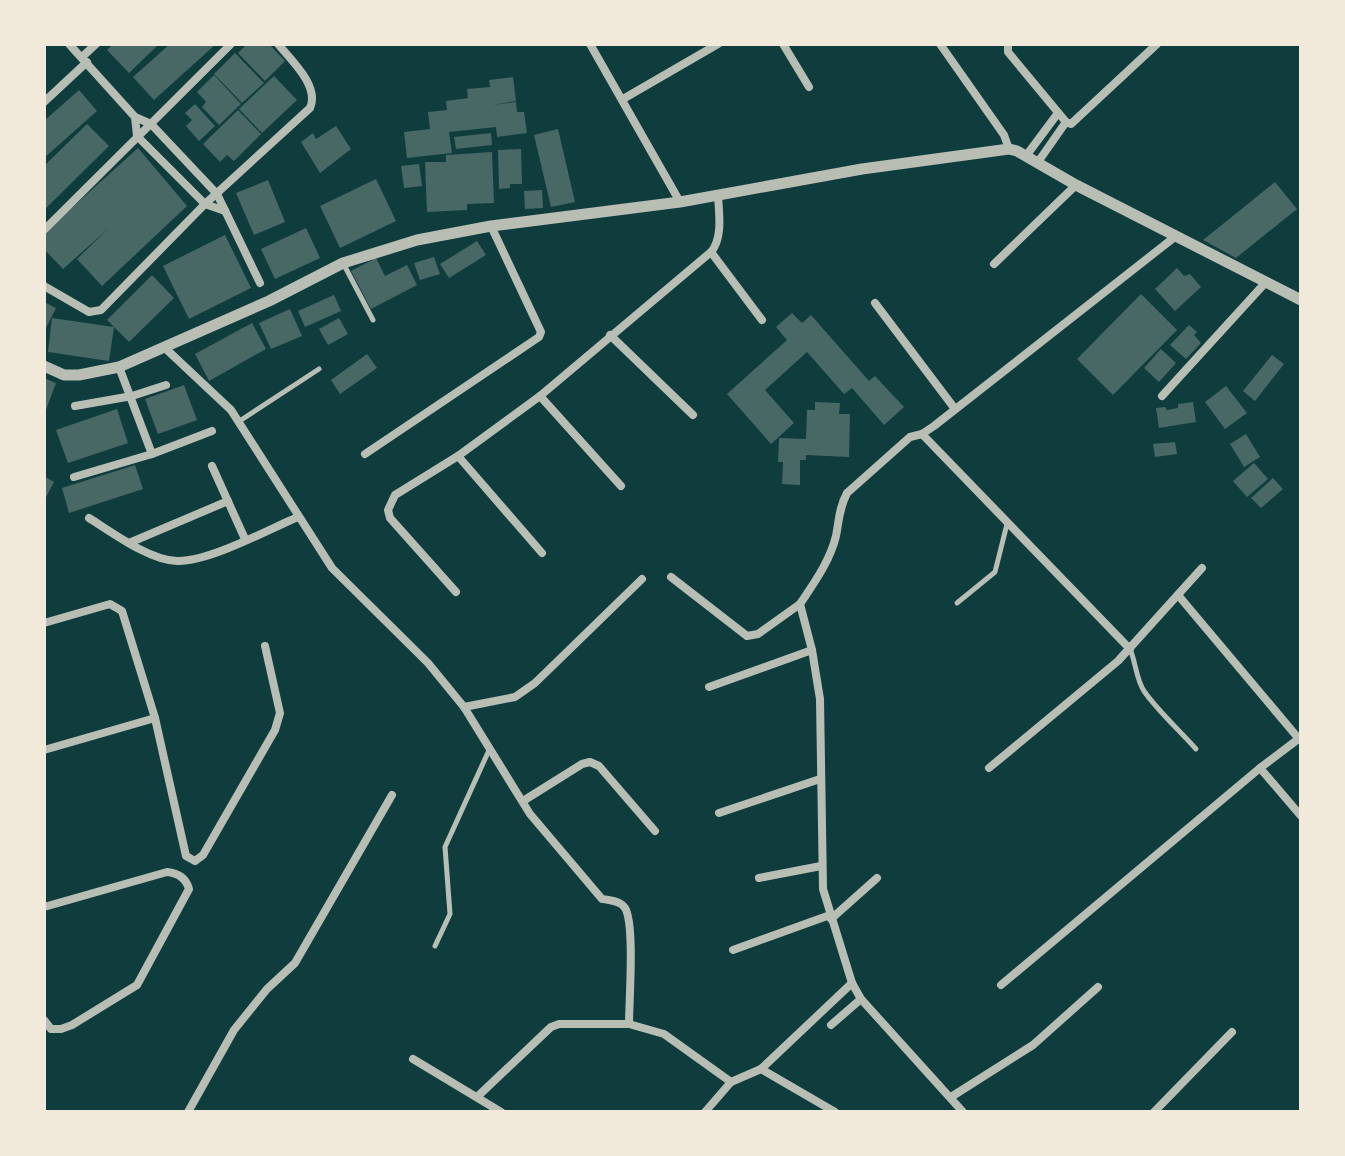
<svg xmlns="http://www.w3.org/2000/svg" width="1345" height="1156" font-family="Barlow,sans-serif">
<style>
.building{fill:#486865}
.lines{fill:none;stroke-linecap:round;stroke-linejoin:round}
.service{stroke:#b8beb3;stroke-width:5}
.minor{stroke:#b8beb3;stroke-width:8}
.tertiary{stroke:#b8beb3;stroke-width:11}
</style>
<rect width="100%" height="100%" fill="#0f3d3e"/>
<g class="building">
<path d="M113,44h46l-30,29 -22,-23z"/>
<path d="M170,44h46l-62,56 -21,-23z"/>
<path d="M247,44h22l16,17 -20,20 -27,-28z"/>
<path d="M235,53l29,30 -22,20 -28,-29z"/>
<path d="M214,75l27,29 -22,21 -17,-18 4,-5 -9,-10z"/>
<path d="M274,76l23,24 -35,33 -23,-24z"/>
<path d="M513,77l3,24 -24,4 24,-3 1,10h7l3,21 -30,4 -1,-10 -47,5 3,21 -45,5 -3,-26 26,-3 -2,-17 19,-2 -1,-9 22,-3 -1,-9 23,-2 -1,-7z"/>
<path d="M79,90l18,21 -53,47v-37z"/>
<path d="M195,104l20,22 -16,15 -13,-15 6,-6 -7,-7z"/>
<path d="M238,110l23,24 -27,27 -7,-6 -7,7 -17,-18z"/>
<path d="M87,124l22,22 -65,64v-44z"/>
<path d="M336,126l15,23 -31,24 -19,-31 12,-9 3,6z"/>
<path d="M558,129l17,73 -24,5 -17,-72z"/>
<path d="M491,133l1,12 -36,4 -2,-12z"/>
<path d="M138,148l49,58 -85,80 -25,-27 32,-31 -46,41 -19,-20v-16z"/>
<path d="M521,149l1,35h-12v4l-11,1 -1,-39z"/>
<path d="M492,152l2,51 -27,1v6l-40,2 -2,-50h21v-7z"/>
<path d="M419,164l3,22 -18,2 -3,-22z"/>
<path d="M376,179l20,42 -56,27 -20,-42z"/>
<path d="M268,180l17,42 -31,13 -18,-42z"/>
<path d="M1275,182l22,27 -61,49 -33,-18z"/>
<path d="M542,190l1,18 -18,1 -1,-18z"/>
<path d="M306,228l14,30 -45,21 -14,-30z"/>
<path d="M225,235l26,53 -62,31 -26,-53z"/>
<path d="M477,241l9,14 -37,23 -9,-14z"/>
<path d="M434,257l6,17 -20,6 -6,-17z"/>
<path d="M376,258l9,18 22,-11 10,20 -46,24 -20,-38z"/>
<path d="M1177,268l7,8 6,-2 11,13 -26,24 -20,-22z"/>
<path d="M152,275l22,23 -45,44 -22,-22z"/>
<path d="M1141,294l36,36 -64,65 -36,-36z"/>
<path d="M334,295l7,16 -36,16 -7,-16z"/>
<path d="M44,302l12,6 -12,24z"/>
<path d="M290,309l12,27 -31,13 -12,-26z"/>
<path d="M792,313l10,10 9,-8 58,66 6,-5 29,31 -20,18 -32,-37 -8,6 -37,-42 -42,38 29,33 -23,21 -44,-50 60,-54 -11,-13z"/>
<path d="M52,318l62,9 -5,34 -61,-9z"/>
<path d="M339,318l9,16 -20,11 -9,-16z"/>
<path d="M252,323l14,26 -57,32 -14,-27z"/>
<path d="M1189,325l8,7 -3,3 7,8 -15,16 -16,-14z"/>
<path d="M1161,349l15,14 -17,19 -15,-14z"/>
<path d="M367,354l10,14 -37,26 -9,-14z"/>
<path d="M1272,355l12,9 -29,37 -12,-10z"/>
<path d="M44,378l12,5 -12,32z"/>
<path d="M184,385l13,35 -39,14 -13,-35z"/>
<path d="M1226,386l21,27 -22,16 -20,-27z"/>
<path d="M815,402l25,1 -1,11h11l-1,43 -43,-2v5h-6v25l-18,-1 1,-22h-5l1,-24 27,1 1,-29h8z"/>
<path d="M1193,402l3,20 -37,6 -3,-20 9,-1 2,3 11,-2v-4z"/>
<path d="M117,409l11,34 -60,20 -12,-33z"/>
<path d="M1246,434l14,23 -16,10 -14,-23z"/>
<path d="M1175,442l2,12 -22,3 -2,-13z"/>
<path d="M1254,463l14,16 -21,18 -14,-16z"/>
<path d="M135,465l8,24 -74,24 -7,-25z"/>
<path d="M44,476l10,6 -10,19z"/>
<path d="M1273,478l10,11 -22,19 -10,-10z"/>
</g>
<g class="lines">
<g class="service">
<path d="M343,263l30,57"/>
<path d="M238,422l81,-53"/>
<path d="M957,603l38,-31 12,-48"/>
<path d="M1130,649c6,14 6,30 14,42 12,18 37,41 52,58"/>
<path d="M435,946l15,-32 -5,-67 45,-99"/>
</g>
<g class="minor">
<path d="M69,44l66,73 16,7 66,70 43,89"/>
<path d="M590,44l90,158"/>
<path d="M783,44l26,43"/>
<path d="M940,44l64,91 5,14"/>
<path d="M1008,44v8l58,70"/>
<path d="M82,57l14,-13"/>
<path d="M623,99l95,-55"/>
<path d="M44,102l43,-40"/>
<path d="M135,117l2,19 68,68 20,7"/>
<path d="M1026,156l32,-43"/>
<path d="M1038,162l28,-40 5,2 86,-80"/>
<path d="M44,230l187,-186"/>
<path d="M711,252l51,68"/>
<path d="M994,264l82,-79"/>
<path d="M44,286l45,26 12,-2 104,-106 105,-96c10,-22 -19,-48 -32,-64"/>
<path d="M875,303l80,106"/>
<path d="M610,335l83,80"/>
<path d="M165,348l66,62 101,158 96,95 36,44 66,107 72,85c8,1 19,2 23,9 10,16 4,94 4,116"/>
<path d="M119,367l33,87 60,-23"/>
<path d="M540,396l81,90"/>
<path d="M1162,396l104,-114"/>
<path d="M75,406l57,-10 34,-11"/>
<path d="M922,434l208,215"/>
<path d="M365,454l174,-117 2,-5 -50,-106"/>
<path d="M458,456l84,97"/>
<path d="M212,466l33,73"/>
<path d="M74,477l78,-23"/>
<path d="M89,518c24,15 60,42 88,43 32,1 90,-31 121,-44"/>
<path d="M129,543l99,-42"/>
<path d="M671,577l76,59 11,-2 42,-30"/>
<path d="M456,592l-66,-74 -2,-8 7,-15 63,-39 82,-60 171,-144c12,-14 8,-39 7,-56"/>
<path d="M1178,595l121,144"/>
<path d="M44,623l66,-19 12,7 33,107 31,138 9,5 8,-6 72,-125 5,-17 -15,-67"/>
<path d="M709,687l103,-37"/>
<path d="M464,707l51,-10 20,-14 107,-104"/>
<path d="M44,750l111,-32"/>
<path d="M989,768l129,-107 84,-93"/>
<path d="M1260,768l41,48"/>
<path d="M523,801l59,-37 8,-2 9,4 56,65"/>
<path d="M719,813l101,-34"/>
<path d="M759,878l62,-12"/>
<path d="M44,907l123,-35c11,1 19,6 22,17l-52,96 -65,40 -11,4h-10l-7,-9"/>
<path d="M831,919l46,-41"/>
<path d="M733,950l97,-35"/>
<path d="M1001,985l259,-217 41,-31"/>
<path d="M831,1025l30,-26"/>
<path d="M413,1059l88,53"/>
<path d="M761,1069l74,43"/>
<path d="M477,1097l74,-70 8,-3h70l35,10 67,48 30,-13 91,-86"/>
<path d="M951,1097l82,-52 65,-58"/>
<path d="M188,1112l46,-82 33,-41 28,-26 97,-168"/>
<path d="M705,1112l26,-30"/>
<path d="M963,1112l-102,-113 -9,-16 -29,-94 -3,-190 -8,-49 -12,-46c14,-21 30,-43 36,-68 3,-15 3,-28 11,-43l63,-56 12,-3 12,-8 242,-190"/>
<path d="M1154,1112l78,-80"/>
</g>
<path class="tertiary" d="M44,366l20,9h15l40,-8 150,-66 74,-38 74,-23 74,-14 189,-24 182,-33 147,-20 8,2 59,34 225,115"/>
</g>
<rect width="1345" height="1156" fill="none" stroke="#f1e9da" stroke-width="92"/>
</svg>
